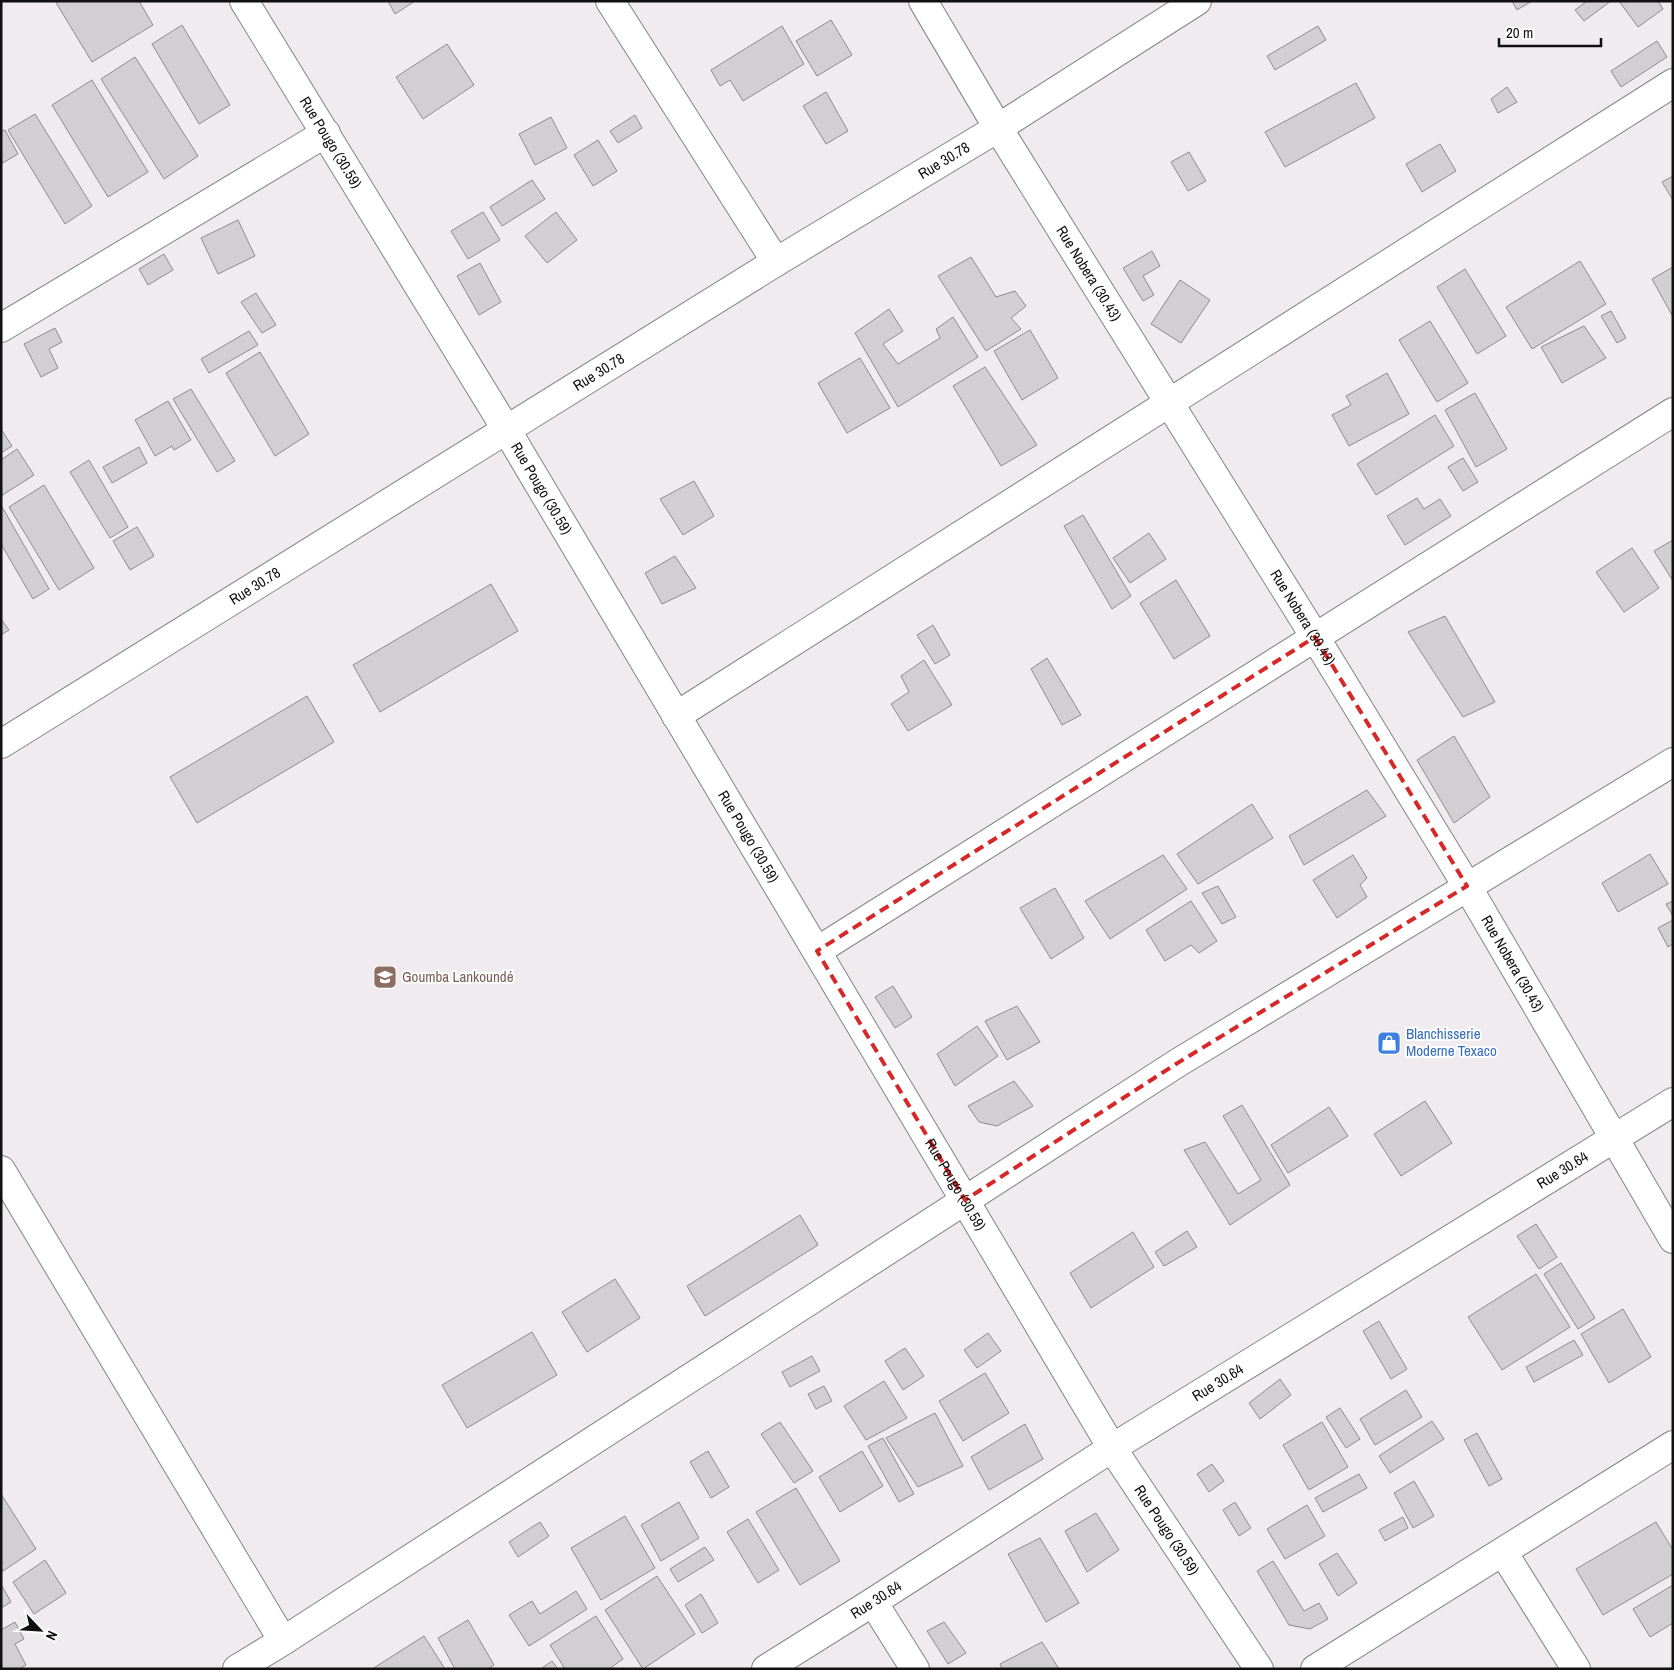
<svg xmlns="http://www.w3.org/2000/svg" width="1674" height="1670" font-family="'Archivo Narrow',sans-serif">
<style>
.building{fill:#d2cfd3;stroke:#8e8b8f}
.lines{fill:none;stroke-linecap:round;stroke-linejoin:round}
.street-casing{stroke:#868285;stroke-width:30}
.street{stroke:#fff;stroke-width:28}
.marked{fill:none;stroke:#d62828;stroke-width:4;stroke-dasharray:10 6;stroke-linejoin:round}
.labels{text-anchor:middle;stroke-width:4;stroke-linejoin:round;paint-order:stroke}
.street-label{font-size:15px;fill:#111011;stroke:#fff}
.education-label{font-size:15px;fill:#785e54;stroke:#fff;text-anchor:start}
.shop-label{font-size:15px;fill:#366cbe;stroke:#fff;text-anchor:start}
</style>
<rect width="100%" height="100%" fill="#efebef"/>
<g class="building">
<path d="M55,1h84l14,24 -61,37z"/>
<path d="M388,1h27l-20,13z"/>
<path d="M1512,1h20l-15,9z"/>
<path d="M1587,1h24l-27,20 -9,-11z"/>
<path d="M1619,1h39l5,8 -25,18z"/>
<path d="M831,20l21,35 -35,21 -21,-35z"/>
<path d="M182,25l48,80 -31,19 -47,-80z"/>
<path d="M782,26l22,38 -61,37 -13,-21 -10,6 -9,-16z"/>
<path d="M1318,26l8,14 -51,30 -8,-14z"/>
<path d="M1657,41l10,16 -46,30 -10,-16z"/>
<path d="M447,44l27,41 -51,34 -27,-42z"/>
<path d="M135,57l63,99 -34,23 -63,-100z"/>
<path d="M92,80l56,92 -40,25 -56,-92z"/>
<path d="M1356,83l19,35 -90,49 -20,-35z"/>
<path d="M1507,87l10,15 -19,11 -7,-14z"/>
<path d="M826,92l22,39 -22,13 -23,-38z"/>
<path d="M35,114l57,92 -27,18 -57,-94z"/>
<path d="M635,115l7,13 -24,15 -8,-12z"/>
<path d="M551,117l16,31 -32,17 -16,-31z"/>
<path d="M5,130l13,24 -17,10v-33z"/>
<path d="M598,140l19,31 -24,15 -19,-31z"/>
<path d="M1440,144l16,27 -34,21 -16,-28z"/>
<path d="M1189,152l17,29 -18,10 -17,-29z"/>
<path d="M1673,176v24l-11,-18z"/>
<path d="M532,180l13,19 -43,27 -12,-19z"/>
<path d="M483,212l17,28 -32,19 -17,-28z"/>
<path d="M556,212l21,28 -30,23 -22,-27z"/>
<path d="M238,220l17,36 -37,18 -17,-36z"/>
<path d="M1152,251l8,15 -17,10 11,19 -11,6 -20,-33z"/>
<path d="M164,254l9,16 -25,15 -9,-16z"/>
<path d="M971,257l25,40 19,-6 11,15 -15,12 10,11 -35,22 -48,-75z"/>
<path d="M1580,261l26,43 -74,45 -26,-42z"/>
<path d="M480,263l21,39 -22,13 -22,-39z"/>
<path d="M1673,267v50l-21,-38z"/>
<path d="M1465,269l41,67 -29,18 -40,-67z"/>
<path d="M1180,280l30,20 -29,43 -30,-19z"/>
<path d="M256,293l20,32 -14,8 -21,-31z"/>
<path d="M889,309l14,22 -20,13 15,20 42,-26 -4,-9 17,-12 25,40 -80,50 -43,-74z"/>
<path d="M1611,311l15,27 -9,5 -16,-27z"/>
<path d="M1430,321l38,62 -31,19 -38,-62z"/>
<path d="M1584,326l22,32 -44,25 -21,-36z"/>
<path d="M55,328l7,14 -13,7 9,19 -17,9 -17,-33z"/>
<path d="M1030,330l28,48 -36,22 -28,-49z"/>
<path d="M249,331l9,14 -49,28 -8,-14z"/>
<path d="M260,352l49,82 -34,22 -49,-83z"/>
<path d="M860,358l30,50 -43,25 -29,-50z"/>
<path d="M985,367l52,78 -36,21 -48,-80z"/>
<path d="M1387,373l22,41 -60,32 -17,-31 19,-10 -5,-9z"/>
<path d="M191,389l44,72 -18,11 -44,-73z"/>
<path d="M1475,393l32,56 -31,18 -31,-57z"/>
<path d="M168,401l23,39 -17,10 -2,-4 -17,10 -20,-36z"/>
<path d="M1435,415l19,31 -78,49 -19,-31z"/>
<path d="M1,429l11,17 -11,7z"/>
<path d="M139,447l8,16 -35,20 -9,-16z"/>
<path d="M17,449l17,26 -33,21v-36z"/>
<path d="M1463,458l15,24 -15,9 -15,-24z"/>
<path d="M89,460l39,67 -18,11 -40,-66z"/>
<path d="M694,481l20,35 -31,19 -23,-36z"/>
<path d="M44,485l50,83 -35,22 -50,-83z"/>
<path d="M1417,498l7,11 16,-10 11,17 -46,29 -18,-29z"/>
<path d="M1,505l48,84 -16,10 -32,-55z"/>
<path d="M1083,515l48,81 -19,13 -48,-83z"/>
<path d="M137,527l17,29 -24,14 -17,-29z"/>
<path d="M1149,533l17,26 -36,24 -17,-25z"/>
<path d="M1673,540v41l-19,-30z"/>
<path d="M1632,548l27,40 -35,24 -28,-40z"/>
<path d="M675,556l21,32 -34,16 -17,-31z"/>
<path d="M1176,580l34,56 -36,23 -34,-56z"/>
<path d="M491,584l27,47 -138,81 -27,-47z"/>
<path d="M1445,616l50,86 -32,15 -55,-85z"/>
<path d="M1,619l8,11 -8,5z"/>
<path d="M933,625l17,30 -15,9 -18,-29z"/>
<path d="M1047,658l34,57 -19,10 -31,-56z"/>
<path d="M924,660l28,45 -44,26 -17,-27 18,-12 -8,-16z"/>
<path d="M307,696l27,46 -137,81 -27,-46z"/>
<path d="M1454,736l36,61 -36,26 -37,-63z"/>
<path d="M1367,790l19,26 -82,49 -15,-29z"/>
<path d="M1252,804l21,34 -75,46 -21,-30z"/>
<path d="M1650,854l18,30 -50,28 -16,-29z"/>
<path d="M1163,855l24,34 -77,50 -25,-38z"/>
<path d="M1353,855l14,23 -7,7 7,12 -30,21 -24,-38z"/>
<path d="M1218,886l18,31 -14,7 -20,-31z"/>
<path d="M1055,888l29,50 -33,21 -31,-51z"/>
<path d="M1191,901l26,40 -18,12 -8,-8 -26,16 -19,-31z"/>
<path d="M1673,901v15l-7,-12z"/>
<path d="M1673,920v24l-5,3 -10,-19z"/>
<path d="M893,986l19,31 -17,11 -20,-31z"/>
<path d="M1017,1006l23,36 -33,18 -22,-39z"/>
<path d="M977,1026l21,30 -43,30 -18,-32z"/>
<path d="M1014,1081l19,25 -36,20 -18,-4 -11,-16z"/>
<path d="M1425,1101l27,42 -51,33 -27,-42z"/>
<path d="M1242,1105l48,80 -60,40 -46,-75 21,-8 33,52 23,-14 -38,-64z"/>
<path d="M1329,1107l19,29 -60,37 -17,-28z"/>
<path d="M800,1215l18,30 -113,71 -18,-30z"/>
<path d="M1536,1224l21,33 -18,12 -22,-33z"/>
<path d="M1187,1231l10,16 -33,19 -9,-14z"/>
<path d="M1133,1232l21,35 -63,41 -21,-35z"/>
<path d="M1561,1263l34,55 -17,11 -34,-55z"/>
<path d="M1536,1274l34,53 -68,43 -34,-53z"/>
<path d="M615,1279l25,39 -53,34 -25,-40z"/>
<path d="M1623,1309l28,48 -42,26 -28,-49z"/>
<path d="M1379,1321l28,48 -16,10 -28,-48z"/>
<path d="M532,1332l25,43 -90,53 -25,-43z"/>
<path d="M988,1333l13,18 -24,17 -13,-18z"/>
<path d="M1574,1340l9,15 -49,27 -8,-15z"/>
<path d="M905,1348l19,28 -21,14 -18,-29z"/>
<path d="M812,1356l8,15 -30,16 -8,-15z"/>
<path d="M985,1373l24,40 -46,28 -24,-40z"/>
<path d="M1280,1379l11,16 -31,24 -11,-16z"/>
<path d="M884,1381l23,37 -41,22 -22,-34z"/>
<path d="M824,1386l8,15 -16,8 -8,-15z"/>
<path d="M1406,1390l16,27 -47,28 -15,-26z"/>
<path d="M1340,1408l20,31 -14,9 -20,-31z"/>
<path d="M935,1413l28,53 -45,21 -32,-49z"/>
<path d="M1432,1421l12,18 -54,34 -11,-17z"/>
<path d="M780,1422l33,49 -19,12 -33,-49z"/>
<path d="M1322,1422l26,45 -39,23 -26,-45z"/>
<path d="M1025,1424l18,35 -54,31 -18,-33z"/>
<path d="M1477,1433l25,46 -13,7 -25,-46z"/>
<path d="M883,1438l31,56 -15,8 -31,-56z"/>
<path d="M708,1451l21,36 -18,11 -21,-36z"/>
<path d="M862,1451l21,35 -43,26 -21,-35z"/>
<path d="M1212,1464l12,17 -15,11 -12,-18z"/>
<path d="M1359,1474l8,14 -44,24 -8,-14z"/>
<path d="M1414,1481l20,35 -21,12 -19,-35z"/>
<path d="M796,1488l44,73 -40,24 -44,-73z"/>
<path d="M1,1494l35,55 -33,22 -2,-4z"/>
<path d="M679,1502l20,36 -38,23 -20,-36z"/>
<path d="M1235,1502l16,26 -12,8 -16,-26z"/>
<path d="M1307,1505l18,31 -40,23 -18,-30z"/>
<path d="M1096,1513l23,37 -32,22 -22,-41z"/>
<path d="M625,1516l30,52 -54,32 -30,-52z"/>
<path d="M1403,1517l5,11 -23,13 -6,-11z"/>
<path d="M748,1519l31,51 -21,13 -31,-51z"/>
<path d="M540,1522l9,14 -31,21 -9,-15z"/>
<path d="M1656,1522l17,28v24l-70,41 -27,-46z"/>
<path d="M1040,1538l39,65 -33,19 -38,-68z"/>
<path d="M705,1547l9,13 -36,22 -8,-13z"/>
<path d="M1337,1553l20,30 -19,13 -19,-32z"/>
<path d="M45,1560l21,33 -32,21 -21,-32z"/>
<path d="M1273,1561l31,50 15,-8 9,16 -18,10 -21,-4 -32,-54z"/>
<path d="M657,1576l38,58 -52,35 -38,-59z"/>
<path d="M1673,1585v38l-23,14 -17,-28z"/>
<path d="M2,1586l9,16 -10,6v-21z"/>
<path d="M576,1591l11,18 -58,37 -20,-31 23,-14 8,13z"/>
<path d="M701,1594l17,29 -16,10 -17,-28z"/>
<path d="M596,1616l27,43 -14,10h-44l-15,-24z"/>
<path d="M468,1620l26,45 -7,4h-32l-17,-31z"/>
<path d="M15,1622l9,17 -9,5 11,21 -7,4h-18v-39z"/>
<path d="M944,1622l22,31 -18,11 -21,-33z"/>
<path d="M424,1636l21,33h-73z"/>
<path d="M1042,1642l17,27h-57l-2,-5z"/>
<path d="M552,1661l6,8h-15l-1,-1z"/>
</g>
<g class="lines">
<g class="street-casing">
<g id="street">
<path id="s1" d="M244,1l262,428 606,1019 147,221"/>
<path d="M610,1l166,261"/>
<path id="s2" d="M923,1l75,127 317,509 152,249 206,353"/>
<path d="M1,328l325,-195"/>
<path d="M676,716l997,-633"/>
<path id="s3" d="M1,744l775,-482 222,-134 199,-127"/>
<path d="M817,951l856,-539"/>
<path d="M1,1170l282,471"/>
<path d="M1503,1552l73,117"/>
<path d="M873,1602l42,67"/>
<path d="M237,1669l46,-28 893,-577 497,-302"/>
<path id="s4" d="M766,1669l107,-67 239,-154 561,-346"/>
<path d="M1315,1669l358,-224"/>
</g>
</g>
<use href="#street" class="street"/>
</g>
<path class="marked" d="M1315,637l152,249 -291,178 -211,136 -148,-249z"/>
<defs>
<g id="school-square" transform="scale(1.25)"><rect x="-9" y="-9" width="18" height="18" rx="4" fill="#8d6e63" stroke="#fff"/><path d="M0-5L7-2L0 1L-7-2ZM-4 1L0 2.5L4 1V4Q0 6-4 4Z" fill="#fff"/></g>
<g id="shop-square" transform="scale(1.25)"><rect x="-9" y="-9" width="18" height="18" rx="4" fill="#3f7fe0" stroke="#fff"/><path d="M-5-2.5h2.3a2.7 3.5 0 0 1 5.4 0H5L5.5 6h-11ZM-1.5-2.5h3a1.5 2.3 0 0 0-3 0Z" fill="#fff"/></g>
</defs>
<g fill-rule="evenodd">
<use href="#school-square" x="385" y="977"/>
<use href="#shop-square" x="1389" y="1043"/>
</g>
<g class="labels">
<g class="street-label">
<text dy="5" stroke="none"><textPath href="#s1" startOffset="166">Rue Pougo (30.59)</textPath></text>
<text dy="5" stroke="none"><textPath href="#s3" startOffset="1109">Rue 30.78</textPath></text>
<text dy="5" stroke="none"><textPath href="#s2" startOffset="319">Rue Nobera (30.43)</textPath></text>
<text dy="5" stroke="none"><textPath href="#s3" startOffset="704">Rue 30.78</textPath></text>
<text dy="5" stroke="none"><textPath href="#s1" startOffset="571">Rue Pougo (30.59)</textPath></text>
<text dy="5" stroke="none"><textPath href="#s3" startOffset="299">Rue 30.78</textPath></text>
<text dy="5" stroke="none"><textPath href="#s2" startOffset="724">Rue Nobera (30.43)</textPath></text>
<text dy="5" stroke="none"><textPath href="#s1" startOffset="976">Rue Pougo (30.59)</textPath></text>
<text dy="5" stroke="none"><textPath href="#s2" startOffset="1129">Rue Nobera (30.43)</textPath></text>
<text dy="5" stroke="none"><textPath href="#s4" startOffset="940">Rue 30.64</textPath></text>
<text dy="5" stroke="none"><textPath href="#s1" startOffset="1381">Rue Pougo (30.59)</textPath></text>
<text dy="5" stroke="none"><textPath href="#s4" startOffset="535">Rue 30.64</textPath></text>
<text dy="5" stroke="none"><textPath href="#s1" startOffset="1786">Rue Pougo (30.59)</textPath></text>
<text dy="5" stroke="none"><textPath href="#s4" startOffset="130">Rue 30.64</textPath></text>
</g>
<g class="education-label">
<text x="402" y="982">Goumba Lankoundé</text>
</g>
<g class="shop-label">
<text x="1406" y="1039">Blanchisserie<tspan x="1406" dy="17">Moderne Texaco</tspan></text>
</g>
</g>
<rect width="1674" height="1670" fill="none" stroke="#111011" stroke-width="5"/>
<g transform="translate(40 1630) rotate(115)" stroke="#ffffff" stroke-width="4" paint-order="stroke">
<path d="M0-4L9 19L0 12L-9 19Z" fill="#111011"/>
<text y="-8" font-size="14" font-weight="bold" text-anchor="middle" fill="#111011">N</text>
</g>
<path d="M1499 38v8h102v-8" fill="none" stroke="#111011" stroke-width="2.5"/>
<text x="1506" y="38" font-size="15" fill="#111011" stroke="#ffffff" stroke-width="4" paint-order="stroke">20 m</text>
</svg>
